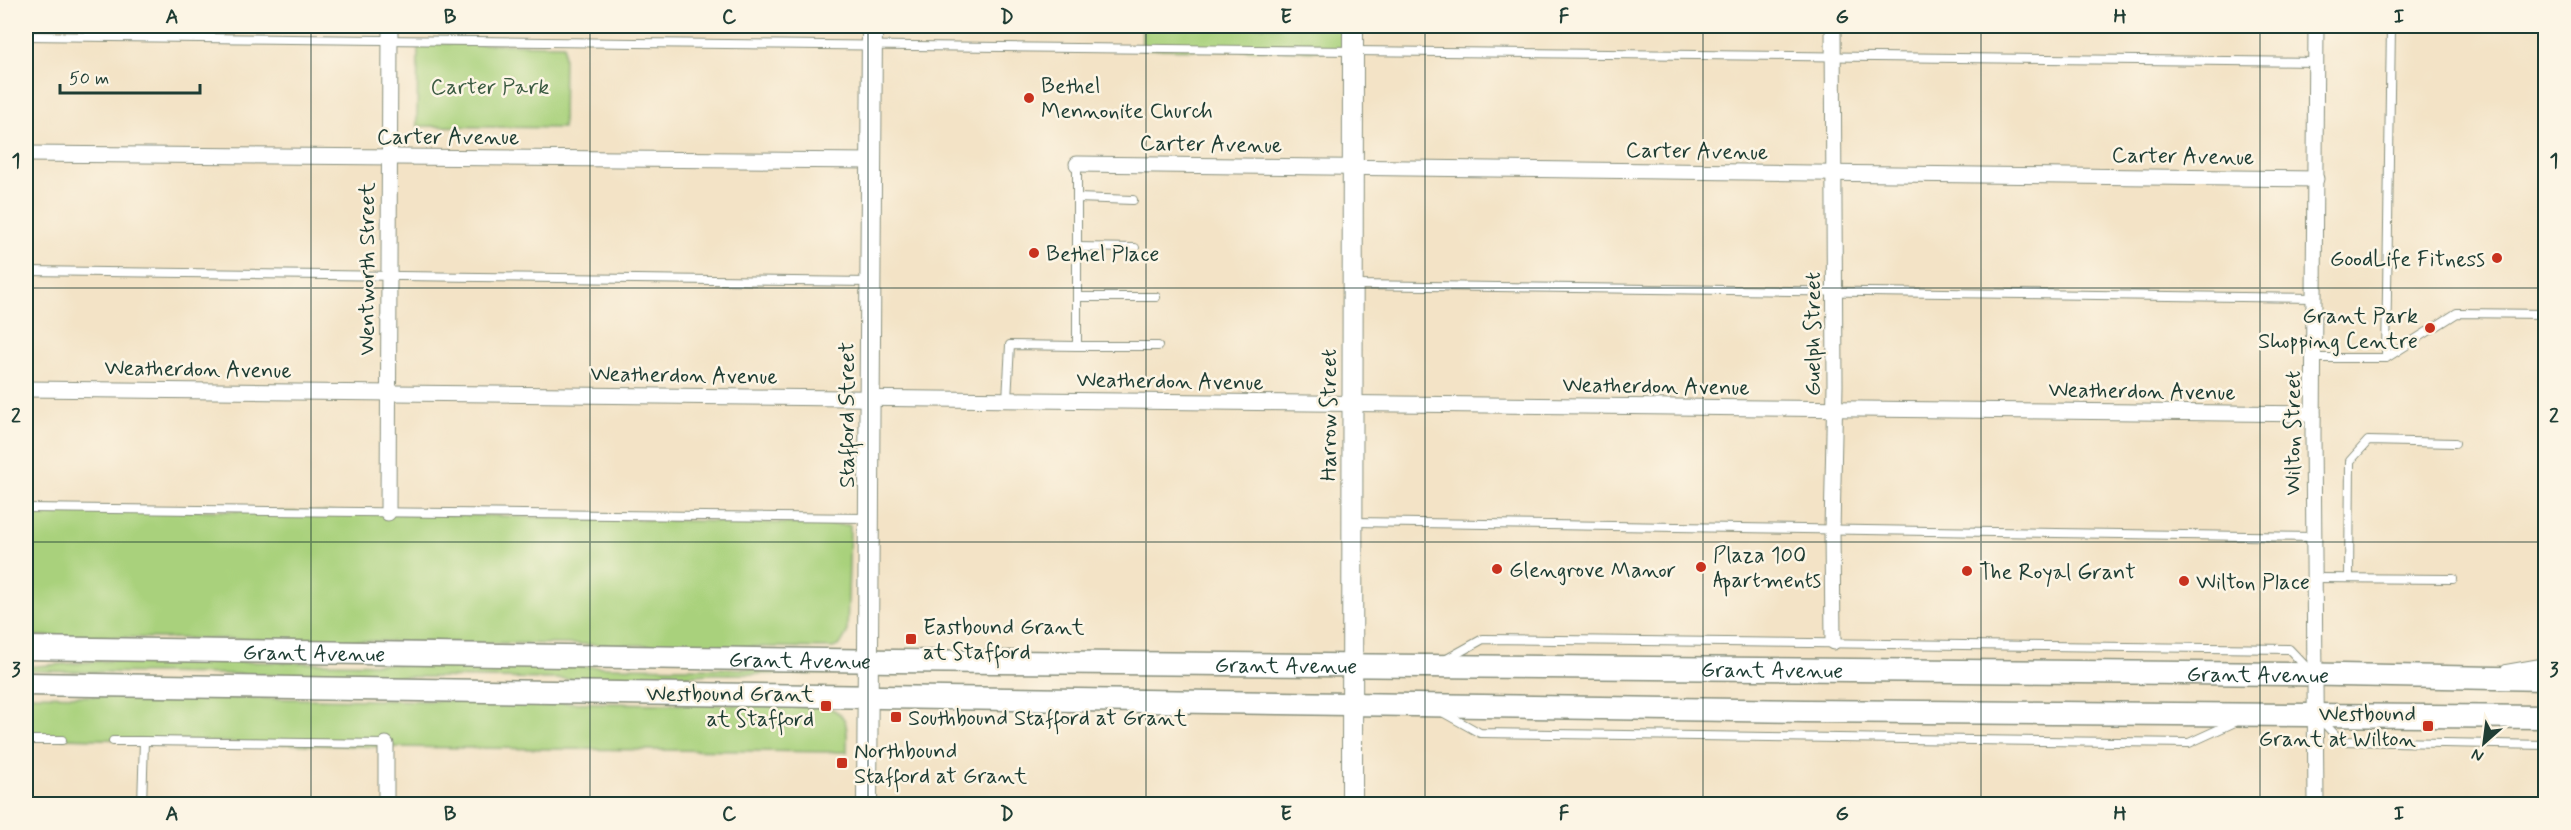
<svg xmlns="http://www.w3.org/2000/svg" width="2571" height="830" font-family="Mynerve,sans-serif">
<style>
.green{fill:#a9d17b;stroke:#648758;stroke-width:1.5}
.lines{fill:none;stroke-linecap:round;stroke-linejoin:round}
.service-casing{stroke:#89907d;stroke-width:10}
.minor-casing{stroke:#89907d;stroke-width:17}
.tertiary-casing{stroke:#89907d;stroke-width:22}
.secondary-casing{stroke:#89907d;stroke-width:25}
.service{stroke:#fff;stroke-width:8}
.minor{stroke:#fff;stroke-width:15}
.tertiary{stroke:#fff;stroke-width:20}
.secondary{stroke:#fff;stroke-width:22}
.grid{fill:none;stroke:#1f3d34;stroke-width:1.5;stroke-opacity:0.55}
.poi-dot{fill:#c8321e;stroke:#fcf5e5;stroke-width:2}
.labels{text-anchor:middle;stroke-width:5;stroke-linejoin:round;paint-order:stroke}
.poi-label{font-size:22px;fill:#1f3d34;stroke:#fcf5e5;text-anchor:start}
.park-label{font-size:22px;fill:#3b5b42;stroke:#fcf5e5}
.street-label{font-size:22px;fill:#1f3d34;stroke:#fcf5e5}
.neatline{fill:none;stroke:#1f3d34;stroke-width:2}
.grid-label{font-size:20px;text-anchor:middle;font-weight:bold;fill:#1f3d34}
</style>
<rect width="100%" height="100%" fill="#fcf5e5"/>
<filter id="ink" filterUnits="userSpaceOnUse"><feTurbulence type="fractalNoise" baseFrequency=".0167" numOctaves="2"/><feDisplacementMap in="SourceGraphic" scale="12" xChannelSelector="R" yChannelSelector="G"/><feConvolveMatrix kernelMatrix="1 2 1 2 8 2 1 2 1" color-interpolation-filters="sRGB"/></filter>
<filter id="wash" filterUnits="userSpaceOnUse"><feTurbulence type="fractalNoise" baseFrequency=".008" numOctaves="4" result="noise"/><feDisplacementMap in="SourceGraphic" scale="24" xChannelSelector="R" yChannelSelector="G"/><feGaussianBlur stdDeviation="1.35" result="paint"/><feColorMatrix in="noise" values="0 0 0 0 0 0 0 0 0 0 0 0 0 0 0 0 0 1.4 0 .05"/><feComposite in="paint" operator="in"/></filter>
<g filter="url(#wash)">
<rect width="100%" height="100%" fill="#f3e3c6"/>
<g class="green">
<path d="M1142,26h211v25l-211,-2z"/>
<path d="M418,43l146,2 -1,83 -146,-2z"/>
<path d="M26,508l362,5 462,12 -3,108 -7,12 -7,3 -807,-12z"/>
<path d="M115,660l713,10 8,4h-126l-83,6 -601,-9v-4z"/>
<path d="M26,695l797,11c28,7 24,22 24,46l-460,-5 -361,-10z"/>
</g>
</g>
<g filter="url(#ink)">
<g class="lines">
<g class="service-casing">
<g id="service">
<path d="M26,36l2289,26"/>
<path d="M1077,198l56,2"/>
<path d="M1077,247l58,1"/>
<path d="M26,271l844,11"/>
<path d="M1354,285l961,13"/>
<path d="M1078,297h78"/>
<path d="M1077,346h81"/>
<path d="M2315,358h71l71,-45 89,1"/>
<path d="M2386,358l5,-332"/>
<path d="M1007,400l3,-55 67,1v-182"/>
<path d="M26,508l841,10"/>
<path d="M1354,522l961,15"/>
<path d="M2349,577l1,-116 18,-20 87,2"/>
<path d="M2316,578l137,1"/>
<path d="M1445,660l38,-21 806,10 20,21"/>
<path d="M2506,669l40,-7"/>
<path d="M1444,713l36,20 709,10 46,-21"/>
<path d="M2320,719l21,22 205,4"/>
<path d="M26,740h36"/>
<path d="M113,741h31l-2,63"/>
<path d="M144,741l242,3"/>
</g>
</g>
<g class="minor-casing">
<g id="minor">
<path d="M26,154l845,7"/>
<path d="M1077,164l1239,15"/>
<path d="M26,389l2287,25"/>
<path d="M388,513l2,-487"/>
<path d="M1833,642l-1,-111 3,-146 -2,-359"/>
<path d="M386,744v60"/>
<path d="M2316,804l-3,-370 3,-408"/>
</g>
</g>
<g class="tertiary-casing">
<g id="tertiary">
<path d="M867,804l5,-778"/>
<path d="M1352,804l1,-778"/>
</g>
</g>
<g class="secondary-casing">
<g id="secondary">
<path id="s1" d="M26,648l868,13 1395,13 257,5"/>
<path d="M26,684l1779,27 741,6"/>
</g>
</g>
<use href="#service" class="service"/>
<use href="#minor" class="minor"/>
<use href="#tertiary" class="tertiary"/>
<use href="#secondary" class="secondary"/>
</g>
</g>
<path class="grid" d="M311,26v778M590,26v778M868,26v778M1146,26v778M1425,26v778M1703,26v778M1981,26v778M2260,26v778M26,288h2520M26,542h2520"/>
<g class="poi-dot">
<circle cx="1029" cy="98" r="6"/>
<circle cx="1034" cy="253" r="6"/>
<circle cx="2497" cy="258" r="6"/>
<circle cx="2430" cy="328" r="6"/>
<circle cx="1701" cy="567" r="6"/>
<circle cx="1497" cy="569" r="6"/>
<circle cx="1967" cy="571" r="6"/>
<circle cx="2184" cy="581" r="6"/>
<rect x="905" y="633" width="12" height="12" rx="3"/>
<rect x="820" y="700" width="12" height="12" rx="3"/>
<rect x="890" y="711" width="12" height="12" rx="3"/>
<rect x="2422" y="720" width="12" height="12" rx="3"/>
<rect x="836" y="757" width="12" height="12" rx="3"/>
</g>
<g class="labels">
<g class="poi-label">
<text x="1041" y="93">Bethel<tspan x="1041" dy="25">Mennonite Church</tspan></text>
<text x="1046" y="261">Bethel Place</text>
<text x="2485" y="266" text-anchor="end">GoodLife Fitness</text>
<text x="2418" y="323" text-anchor="end">Grant Park<tspan x="2418" dy="25">Shopping Centre</tspan></text>
<text x="1713" y="562">Plaza 100<tspan x="1713" dy="25">Apartments</tspan></text>
<text x="1509" y="577">Glengrove Manor</text>
<text x="1979" y="579">The Royal Grant</text>
<text x="2196" y="589">Wilton Place</text>
<text x="923" y="634">Eastbound Grant<tspan x="923" dy="25">at Stafford</tspan></text>
<text x="814" y="701" text-anchor="end">Westbound Grant<tspan x="814" dy="25">at Stafford</tspan></text>
<text x="2416" y="721" text-anchor="end">Westbound<tspan x="2416" dy="25">Grant at Wilton</tspan></text>
<text x="908" y="725">Southbound Stafford at Grant</text>
<text x="854" y="758">Northbound<tspan x="854" dy="25">Stafford at Grant</tspan></text>
</g>
<g class="park-label">
<text x="490" y="94">Carter Park</text>
</g>
<g class="street-label">
<text x="448" y="144">Carter Avenue</text>
<text transform="translate(1211 143) rotate(1)" y="8">Carter Avenue</text>
<text transform="translate(1697 150) rotate(1)" y="8">Carter Avenue</text>
<text transform="translate(2183 155) rotate(1)" y="8">Carter Avenue</text>
<text transform="translate(366 269) rotate(-90)" y="8">Wentworth Street</text>
<text transform="translate(1812 334) rotate(-90)" y="8">Guelph Street</text>
<text transform="translate(198 368) rotate(1)" y="8">Weatherdon Avenue</text>
<text transform="translate(684 374) rotate(1)" y="8">Weatherdon Avenue</text>
<text transform="translate(1170 380) rotate(1)" y="8">Weatherdon Avenue</text>
<text transform="translate(1656 385) rotate(1)" y="8">Weatherdon Avenue</text>
<text transform="translate(2142 390) rotate(1)" y="8">Weatherdon Avenue</text>
<text transform="translate(846 415) rotate(-90)" y="8">Stafford Street</text>
<text transform="translate(1328 415) rotate(-90)" y="8">Harrow Street</text>
<text transform="translate(2292 433) rotate(-90)" y="8">Wilton Street</text>
<text dy="8" stroke="none"><textPath href="#s1" startOffset="288">Grant Avenue</textPath></text>
<text dy="8" stroke="none"><textPath href="#s1" startOffset="774">Grant Avenue</textPath></text>
<text dy="8" stroke="none"><textPath href="#s1" startOffset="1260">Grant Avenue</textPath></text>
<text dy="8" stroke="none"><textPath href="#s1" startOffset="1746">Grant Avenue</textPath></text>
<text dy="8" stroke="none"><textPath href="#s1" startOffset="2232">Grant Avenue</textPath></text>
</g>
</g>
<rect width="2571" height="830" fill="none" stroke="#fcf5e5" stroke-width="66"/>
<g transform="translate(2484 743) rotate(208)" stroke="#fcf5e5" stroke-width="4.5" paint-order="stroke">
<path d="M0-4.5L10 22L0 15L-10 22Z" fill="#1f3d34"/>
<text y="-9" font-size="16" font-weight="bold" text-anchor="middle" fill="#1f3d34">N</text>
</g>
<path d="M60 84v9h140v-9" fill="none" stroke="#1f3d34" stroke-width="3"/>
<text x="69" y="84" font-size="18" fill="#1f3d34" stroke="#fcf5e5" stroke-width="4.5" paint-order="stroke">50 m</text>
<rect x="33" y="33" width="2505" height="764" class="neatline"/>
<g class="grid-label">
<text x="172" y="23">A</text>
<text x="450" y="23">B</text>
<text x="729" y="23">C</text>
<text x="1007" y="23">D</text>
<text x="1286" y="23">E</text>
<text x="1564" y="23">F</text>
<text x="1842" y="23">G</text>
<text x="2120" y="23">H</text>
<text x="2399" y="23">I</text>
<text x="16" y="167">1</text>
<text x="2554" y="167">1</text>
<text x="16" y="422">2</text>
<text x="2554" y="422">2</text>
<text x="16" y="676">3</text>
<text x="2554" y="676">3</text>
<text x="172" y="820">A</text>
<text x="450" y="820">B</text>
<text x="729" y="820">C</text>
<text x="1007" y="820">D</text>
<text x="1286" y="820">E</text>
<text x="1564" y="820">F</text>
<text x="1842" y="820">G</text>
<text x="2120" y="820">H</text>
<text x="2399" y="820">I</text>
</g>
</svg>
